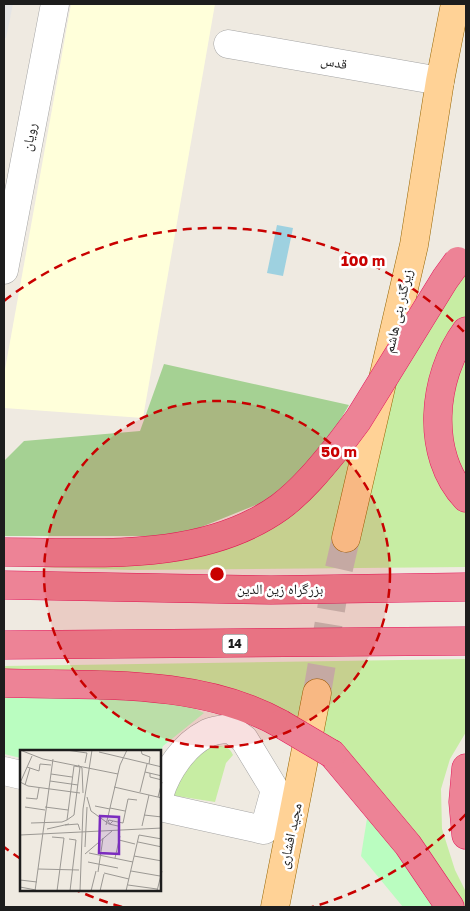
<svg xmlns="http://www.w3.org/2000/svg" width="470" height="911" font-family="'Golos Text','Noto Naskh Arabic',sans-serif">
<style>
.education{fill:#ffffda}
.grass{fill:#c7eda3}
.forest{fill:#a5d193}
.park{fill:#bafdc0}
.parking{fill:#e5e5e5}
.water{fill:#9ed1e0}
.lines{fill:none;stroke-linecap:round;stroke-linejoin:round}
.major-tunnel{stroke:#c5c1ba;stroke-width:28;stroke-dasharray:28 14;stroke-linecap:butt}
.minor-casing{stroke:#a4a4a4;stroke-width:29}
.major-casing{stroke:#956400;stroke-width:29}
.highway-casing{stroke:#e4175c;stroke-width:29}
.minor{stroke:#fff;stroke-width:28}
.major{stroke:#ffd296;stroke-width:28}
.highway{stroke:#ed8396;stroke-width:28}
.highway-bridge-casing{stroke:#e4175c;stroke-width:29;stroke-linecap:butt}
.highway-bridge{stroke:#ed8396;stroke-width:28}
.ring{fill:none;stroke:#c90100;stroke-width:2.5;stroke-dasharray:9 6}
.labels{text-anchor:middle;stroke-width:5;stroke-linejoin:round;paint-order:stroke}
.shield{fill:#fff;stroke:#616161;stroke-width:1}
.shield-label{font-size:12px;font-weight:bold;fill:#1d1d1d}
.street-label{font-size:14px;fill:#1d1d1d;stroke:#fff}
.inset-road{fill:none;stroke:#9b9893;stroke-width:1}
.view{fill:#7b2cbf;fill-opacity:0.15;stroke:#7b2cbf;stroke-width:2.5}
.inset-edge{fill:none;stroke:#1d1d1d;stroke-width:2.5}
.centre{fill:#c90100;stroke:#fff;stroke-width:2.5}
.ring-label{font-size:15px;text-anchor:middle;font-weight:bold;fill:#c90100;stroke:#fff;stroke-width:5;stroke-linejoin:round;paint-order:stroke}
</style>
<rect width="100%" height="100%" fill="#efeae1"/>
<path class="education" d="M71,4h144l-72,414 -139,-10v-33z"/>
<g class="grass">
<path d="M466,267v53l-31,53 31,130v64l-335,3 -127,-4v-5l253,-30z"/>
<path d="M466,352v136c-8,-29 -20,-62 -14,-92 3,-15 10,-30 14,-44z"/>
<path d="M466,659v73l-16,27 -9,30 1,40 13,41 11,22v15h-9l-162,-185 -291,-45v-11z"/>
<path d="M212,746c9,0 17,-1 21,9l-7,8 -11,39 -45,-7c9,-19 22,-40 42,-49z"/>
</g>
<path class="forest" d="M164,364l185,41 -21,36 -45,53 -104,42h-175v-75l20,-20 116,-10z"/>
<g class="park">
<path d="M4,694l175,7 25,12 -41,33 -3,8v-3h-139v7l-17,-4z"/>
<path d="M369,806l71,101h-37l-42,-51z"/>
</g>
<path class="parking" d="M4,4h9l-7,34h-2z"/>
<path class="water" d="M277,225l16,3 -10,48 -16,-3z"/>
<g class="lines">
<path class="major-tunnel" d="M317,693l18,-107 11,-48"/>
<g class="minor-casing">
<g id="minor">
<path d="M228,44l212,37"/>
<path d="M4,270l51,-266"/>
<path d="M4,771l17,4"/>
<path d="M160,793c7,-22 24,-48 46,-59 6,-4 16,-4 23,-6l15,11 31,51 -11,40 -104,-23"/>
</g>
</g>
<g class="major-casing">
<g id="major">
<path d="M346,538l68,-293 26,-164 15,-77"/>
<path d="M275,907l42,-214"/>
</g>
</g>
<g class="highway-casing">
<g id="highway">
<path d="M466,331c-34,46 -41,124 0,167"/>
<path d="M4,552c91,0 198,11 276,-45 23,-17 42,-41 60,-63"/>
<path d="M4,585l267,5 195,-3"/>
<path d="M4,645l462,-4"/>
<path d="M4,683c91,3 195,-5 277,41"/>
<path d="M332,754l76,91 42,62"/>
<path d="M466,768l-3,34 3,33"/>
</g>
</g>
<use href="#minor" class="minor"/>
<use href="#major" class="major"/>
<use href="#highway" class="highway"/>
<g class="highway-bridge-casing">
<g id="highway-bridge">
<path d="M340,444l18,-24 87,-141 13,-18"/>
<path d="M281,724l51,30"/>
</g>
</g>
<use href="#highway-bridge" class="highway-bridge"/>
</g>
<circle cx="217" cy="574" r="173" fill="#c90100" fill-opacity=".12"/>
<g class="ring">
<circle cx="217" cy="574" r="173"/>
<path d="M466 814A346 346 0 0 1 312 907M122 907A346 346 0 0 1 76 890M21 859A346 346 0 0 1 4 847M4 301A346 346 0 0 1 466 334"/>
</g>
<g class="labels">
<rect class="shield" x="222.5" y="634.5" width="25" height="19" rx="4"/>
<g class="shield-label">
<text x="235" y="648">14</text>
</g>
<g class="street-label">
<text transform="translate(334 62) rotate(10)" y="5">قدس</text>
<text transform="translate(29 137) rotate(-79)" y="5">رویان</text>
<text transform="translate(398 311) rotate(-77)" y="5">زیرگذر بنی هاشم</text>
<text x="280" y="594">بزرگراه زین الدین</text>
<text transform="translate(290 836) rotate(-78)" y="5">مجید افشاری</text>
</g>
</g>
<g transform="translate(20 750)">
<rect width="141" height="141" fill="#efeae1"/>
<path class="inset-road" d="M0,0l23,9 75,15M46,0l21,3 -2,10M121,0l1,4 8,3 -1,7M79,2l63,15M58,15l4,3 1,25M7,17l12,4 1,-7 11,1M125,22l17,4M130,23v4l12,3M31,24l21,3M30,31l28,4M0,32l8,4 52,7M0,33l12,-27M5,35l5,-17M94,37l48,11M120,42l7,-28M67,47l4,14 18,13 9,2M138,47l4,-15M6,48l11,1 2,-11M75,56l15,3M5,57l20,3M25,57l23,3M90,58l15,3M124,65l18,2M93,71l-3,3 -2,-3 1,-1 4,1 10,2 5,-24 9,1M11,73l31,-1 5,-2 7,-5 6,-48 -6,-1 -7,54M45,75l13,-1 2,6M86,75l14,-60 7,-15M122,76l7,-31M27,79l22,-5M0,85l142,-7M32,87l12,1 -7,53M49,89l7,1 -6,51M99,90l16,4M118,92l24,5M65,97l2,-40M69,103l44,9M65,104l27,-23M114,106l28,5M95,108l5,-22M68,112l30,6M18,119l41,1M111,121l29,5M78,122l5,-34M84,123l25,6M0,130l17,2M108,135l29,4M0,137l16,3M15,141l18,-132M60,141l3,-82 9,-59M71,141l5,-20M80,141l4,-17M106,141l13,-56 23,4M137,141l5,-20"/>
<path class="view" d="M80,66l19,1v37l-20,-1z"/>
<rect width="141" height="141" class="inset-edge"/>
</g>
<circle cx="217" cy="574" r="8" class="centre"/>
<g class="ring-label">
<text x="363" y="266">100 m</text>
<text x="339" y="457">50 m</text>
</g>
<rect width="470" height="911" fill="none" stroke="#1d1d1d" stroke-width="10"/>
</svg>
